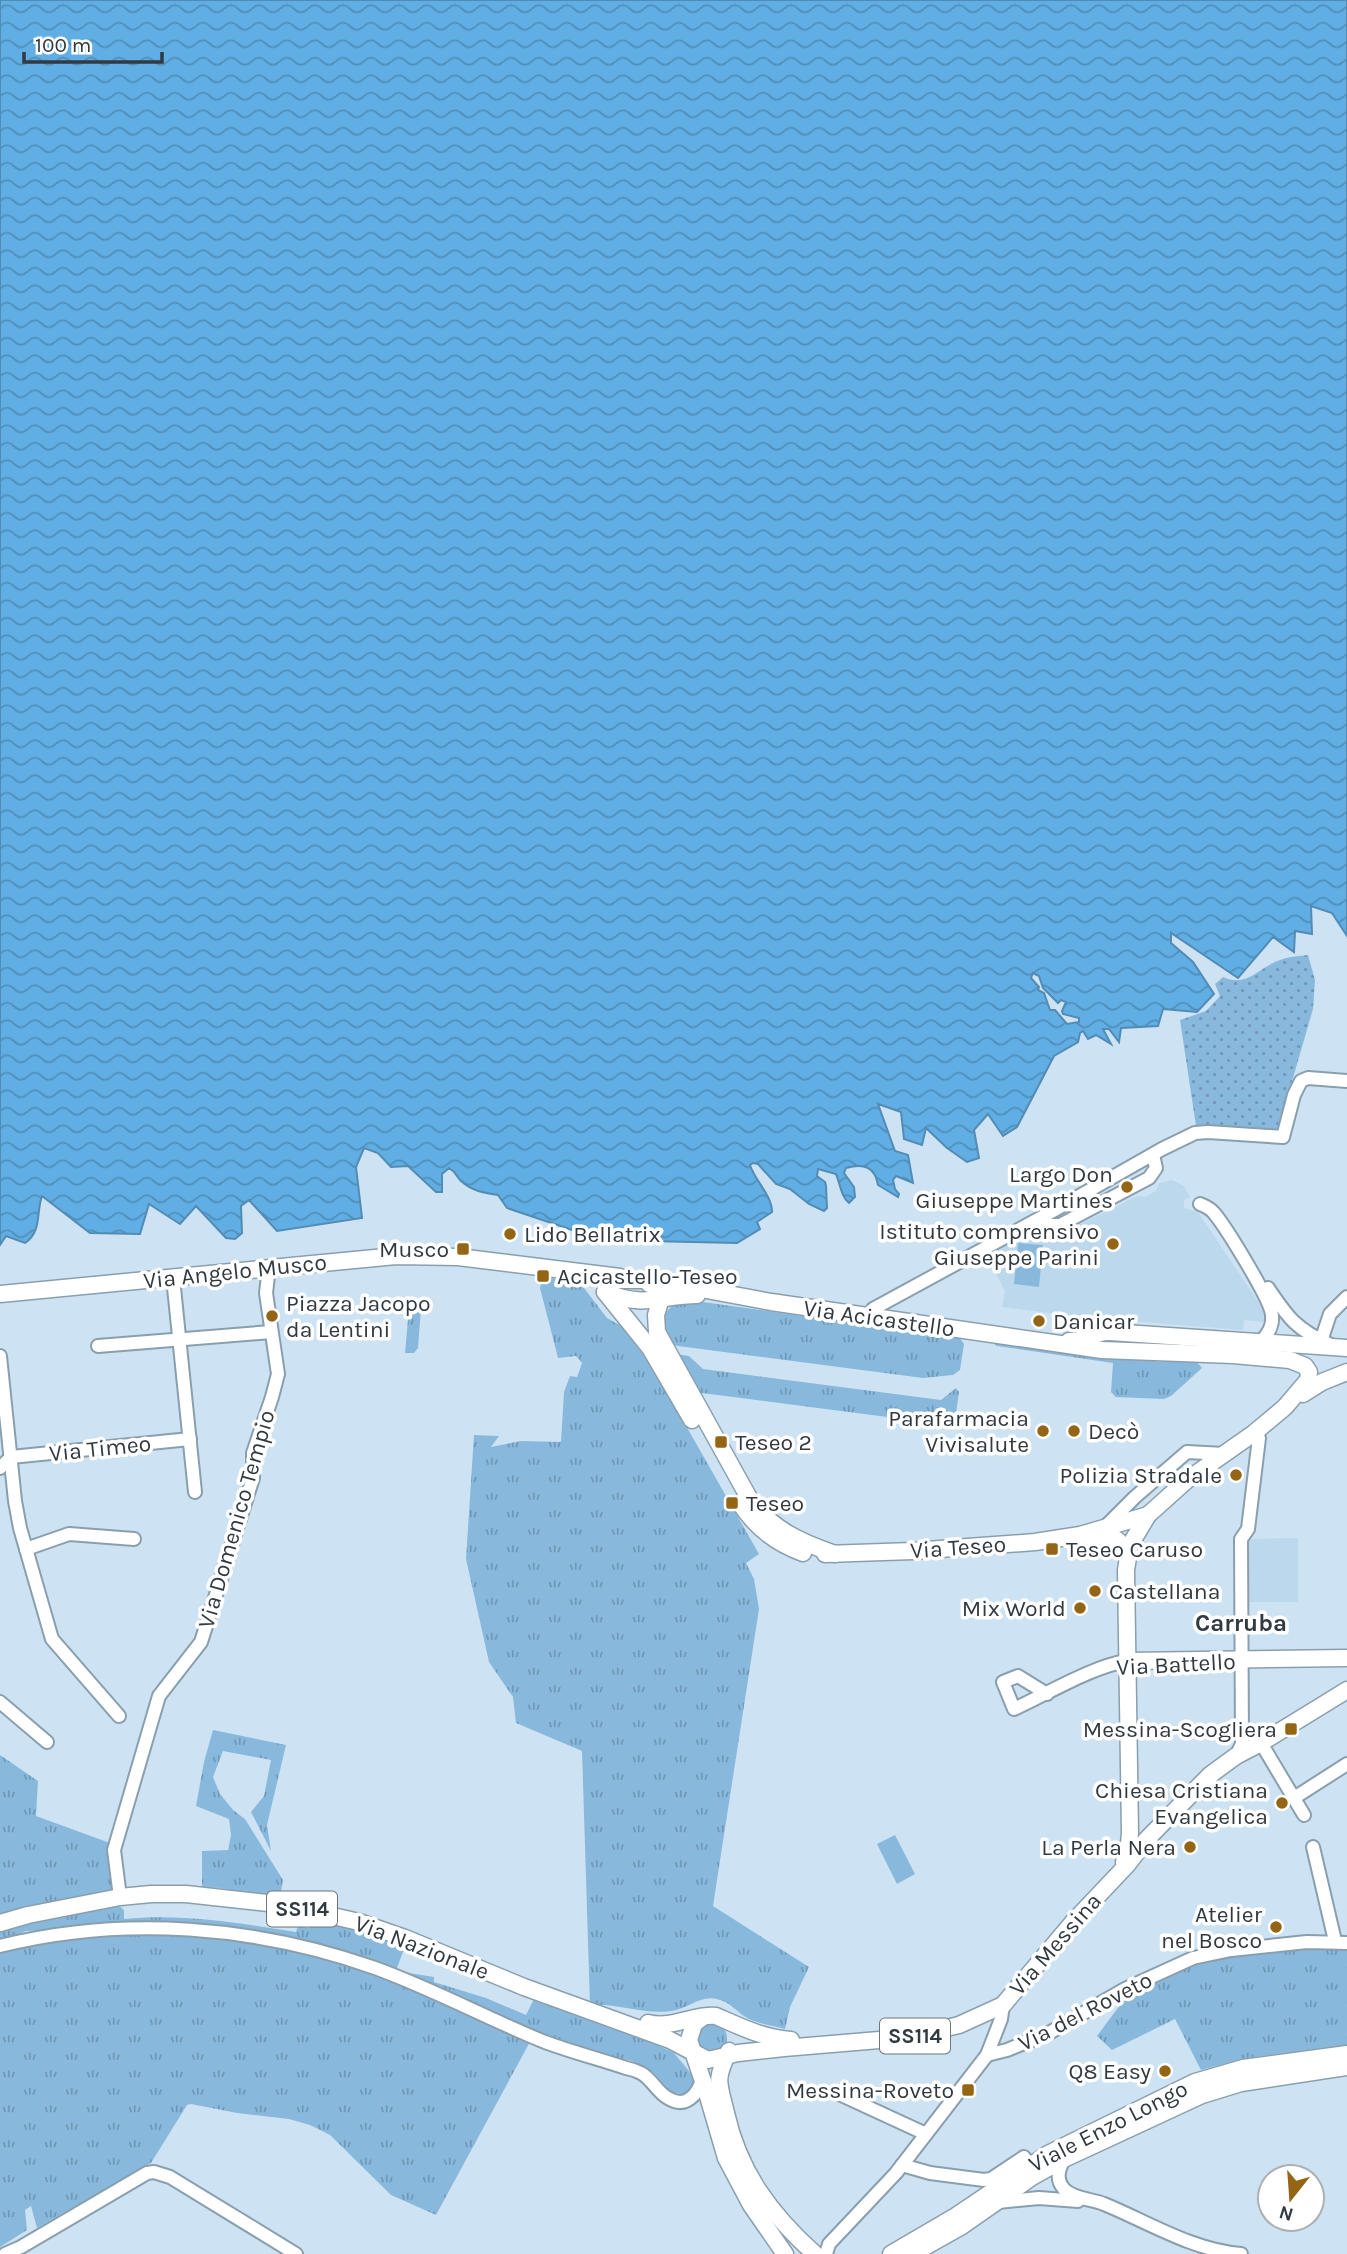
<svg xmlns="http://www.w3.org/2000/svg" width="1347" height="2254" font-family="Karla,sans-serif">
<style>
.built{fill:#bcd8ec}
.grass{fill:url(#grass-tufts)}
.park{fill:url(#park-dots)}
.garden{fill:#88b9dd}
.water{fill:url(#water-waves);stroke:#528bb3;stroke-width:2;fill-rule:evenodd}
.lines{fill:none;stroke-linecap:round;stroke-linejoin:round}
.minor-casing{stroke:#8a9fae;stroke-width:16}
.major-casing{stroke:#8a9fae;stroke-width:19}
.minor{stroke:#fff;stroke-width:12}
.major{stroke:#fff;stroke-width:16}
.poi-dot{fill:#946514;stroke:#fff;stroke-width:2.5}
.labels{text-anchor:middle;stroke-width:7;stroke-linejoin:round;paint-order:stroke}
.shield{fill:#fff;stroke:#6f7579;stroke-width:2}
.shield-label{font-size:21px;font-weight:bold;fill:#313a40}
.poi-label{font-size:23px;fill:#313a40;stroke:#fff;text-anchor:end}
.street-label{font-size:23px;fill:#313a40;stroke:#fff}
.neighbourhood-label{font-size:24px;font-weight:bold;fill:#313a40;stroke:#fff}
</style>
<defs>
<pattern id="grass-tufts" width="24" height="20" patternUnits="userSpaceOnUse" patternTransform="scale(1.75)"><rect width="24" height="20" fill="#88b9dd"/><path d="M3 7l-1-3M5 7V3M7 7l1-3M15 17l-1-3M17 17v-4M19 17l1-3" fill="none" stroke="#7097b5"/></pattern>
<pattern id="park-dots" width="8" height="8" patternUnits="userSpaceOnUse" patternTransform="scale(1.75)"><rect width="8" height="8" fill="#88b9dd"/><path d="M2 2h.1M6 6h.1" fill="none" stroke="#7097b5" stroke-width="1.8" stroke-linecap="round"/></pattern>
<pattern id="water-waves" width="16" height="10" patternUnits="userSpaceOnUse" patternTransform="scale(1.75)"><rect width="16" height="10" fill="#60aee4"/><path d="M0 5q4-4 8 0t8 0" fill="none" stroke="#508fba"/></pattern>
</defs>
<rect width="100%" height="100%" fill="#cde3f3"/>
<g class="built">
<path d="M1172,1180l12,6 6,11 -6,3v8l14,4 4,6 63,94v10l-21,-2 -1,10 -163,-13 -78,-10 3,-16 -18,-36 42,-24 34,2 74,-37 8,1 11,-6 3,-8z"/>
<path d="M1298,1538v64h-50l-1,-63z"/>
</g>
<g class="grass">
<path d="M546,1277l25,5 13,6 23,30 14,8 31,40 107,188 -13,9 8,16 5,30 -46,297 96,61 -19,40 -5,22c-12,-3 -25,-5 -36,-10 -12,-6 -18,-17 -32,-20 -17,-4 -29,10 -46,12 -27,4 -54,-8 -81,-6l-8,-254 -66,-28 -3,-26 -24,-35 -23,-103 8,-124 25,1 -8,11 30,-6 40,1 3,-50 6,-16 7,1 5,-14 -6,-7 -18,2 -18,-70 1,-5z"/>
<path d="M681,1299l279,39 4,6 -4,26 -7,5 -30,3 -245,-32 -8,-2c-3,-5 -7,-12 -8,-16 -2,-12 10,-24 19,-29z"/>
<path d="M409,1308l12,1 -3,39 -4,5h-9z"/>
<path d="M994,1340l168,22 34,-1 6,7 -31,28 -7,3 -48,-2 -5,-5 2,-29 -116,-17 -2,-1z"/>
<path d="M676,1354l13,2 14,13 238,31 15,-12 3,4 -4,28 -6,5 -255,-33z"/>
<path d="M213,1730l73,15 -19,80 4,26 -20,-39 13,-16 7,-36 -48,-9 -10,26 7,17 13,16 12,9 38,61 -2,12 -9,6 -51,-10 -19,-1v-36l26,-1 3,-15 -2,-16 -33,-13 8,-44z"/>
<path d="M0,1755l38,26 -2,35 74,27 -3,14 6,36 -67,10 -46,13z"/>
<path d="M118,1905l6,5v9c58,-6 116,4 172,13l2,-6 11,2 3,-11 47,12 46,17 -9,25 38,6v5l52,16 40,17 9,-18 106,40 33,16 19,23 1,7 -7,11 -15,-1 -18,-20 -22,-12 -56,-12 -291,-110 -238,-9 -21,1 -26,10v-13z"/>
<path d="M104,1932l138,4 129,34 160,70 -95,175 -45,-20 -61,-60 -20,-10 -21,-6 -52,-6 -46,-9 -4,1 -36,58 -114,65 -6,-22 -6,4 2,20 -27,17v-297z"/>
<path d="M1330,1945l1,4h4l1,-3 11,2v97l-101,13 -45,12 -26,-51 -63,31 -15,-14 23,-31 15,-13v-3l64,-28 33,-7z"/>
<circle cx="712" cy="2038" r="15"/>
</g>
<path class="park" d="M1308,955l7,25 -2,29 -36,124 -81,-7 -16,-106 26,-9 14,-15 -5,-12 8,-7c25,11 34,-9 57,-17 8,-3 19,-4 28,-5z"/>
<g class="garden">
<path d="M1018,1243l25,2 -4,42 -25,-3z"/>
<path d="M895,1835l20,39 -18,10 -20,-40z"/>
</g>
<path class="water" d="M0,0h1347v936l-15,-23 -21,-7 1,28 -17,-3 -1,21 -21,-15 -35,41 -67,-45v10l22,19 21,32 -17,18 -34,-3 -5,17 -37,2 -2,14 -10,-13h-6l8,15 -15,-9 -8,4 -5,-8 -3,2 -2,9 -24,14 -37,71 -14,9 -15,-22 -14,16 5,28 -12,4 -20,-14 -21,-20 -4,17 -18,-6 -3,-27 -23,-8 17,47 13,4 5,28 -17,-7 -3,4 2,9 4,5 -1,3 -20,-12c-3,-18 -14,-22 -32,-17l-2,5 10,14 1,10 -6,6c-8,-6 -9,-20 -13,-29l-18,-5 -1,7 8,6 1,4 1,22 -3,3 -15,-7 -19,-15 -14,-5 -18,-20 -5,-1 -3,2c5,16 22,30 22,47l-15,10 3,7 -23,14 -135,-3 -95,-32 -9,-13c-14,-2 -26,-4 -37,-14 -5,-5 -5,-9 -12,-13l-7,6v18h-6l-28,-26 -17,1 -13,-14 -14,-5 -8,19 6,51 -85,13 -28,-31 -8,6 1,27 -7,6 -9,-1 -30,-32 -16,18 -31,-20 -9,30 -50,-1 -48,-37c-6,16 0,36 -17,47l-19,-7 -6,9zM1033,973l6,3 4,12 15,15 3,-3 5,2 -4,9 1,3 16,4v4l-12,2 -12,-14h-5l-6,-17 -6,-3 1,-3 -8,-9z"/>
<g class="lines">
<g class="minor-casing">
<g id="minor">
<path d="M1200,1204c5,2 10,4 14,9 11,13 58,88 58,103 1,9 -4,18 -10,24"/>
<path d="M1030,1225h30l89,-47 7,-10 -3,-13"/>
<path d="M173,1278l22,214"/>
<path d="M1268,1288c20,30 29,42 63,57"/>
<path d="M872,1317l1,-8 180,-98 109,-62 33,-16 13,-1 75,5 11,-42 7,-14 7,-3 39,3"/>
<path d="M1321,1341l9,-27 17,-17"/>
<path d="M98,1346l173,-14"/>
<path d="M0,1356l15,145 5,27 32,111 67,77"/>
<path d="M0,1468l11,-11 179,-18"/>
<path d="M1106,1526l29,-29 52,-45 37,2"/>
<path d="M26,1549l43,-15 65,5"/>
<path d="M1047,1694l-29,-18 -15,6 11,27c33,-15 79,-43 113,-48"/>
<path d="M0,1702l47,40"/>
<path d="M1261,1743l43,72"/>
<path d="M1236,1756l6,-12 -1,-205 7,-10 11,-91 -5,-5"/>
<path d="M1294,1798l53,-34"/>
<path d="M1313,1847l22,94"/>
<path d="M120,1897l-6,-47 45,-154 42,-54 52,-164v-25l19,-56 6,-23 -12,-81 3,-26"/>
<path d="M0,1946c124,-31 256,-20 375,22 58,21 113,51 170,74 27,10 54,17 81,26 5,1 11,3 15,5 11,6 16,19 27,25 17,11 30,-3 34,-19"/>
<path d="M987,2055l20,-5 42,-17 76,-44 68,-31 38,-8 76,-8 40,1"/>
<path d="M835,2092l91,42"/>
<path d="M1064,2159c-5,10 -9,20 0,30 9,10 28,10 40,15 44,18 88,46 137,50"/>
<path d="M902,2165l28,8 54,7 7,-1 33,-22"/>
<path d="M998,2202l41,-4 39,3"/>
<path d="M5,2254l16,-7 126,-74 7,-1 16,5 126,77"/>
<path d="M826,2254l3,-10 67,-71 91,-118 14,-36 2,-14"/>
</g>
</g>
<g class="major-casing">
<g id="major">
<path d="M649,1284l12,3 2,5 -7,23 1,17 92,166c22,31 51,44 86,56"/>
<path d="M605,1292l2,-6 5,-6h41l118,22 331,48 131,5 57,5 15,6 4,6 -1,8 -23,27 -31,26 -67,47 -39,35 -18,30 -4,25 4,263 -2,21 -4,8"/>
<path d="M605,1292l45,56 42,72"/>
<path d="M607,1292c35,17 55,3 90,3"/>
<path d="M0,1294l396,-38 62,1 162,20"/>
<path d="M1069,1341c15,1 25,-10 41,-9l237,16"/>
<path d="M1303,1394l19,-12 25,-10"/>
<path d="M740,1503c15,24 35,40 63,50"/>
<path d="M1089,1537c21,0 31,-4 38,20"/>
<path d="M825,1554l88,-3 122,-9 45,-7 68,-20"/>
<path d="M1127,1661l220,-3"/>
<path d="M0,1923l28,-8 92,-18 31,-3h35l99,11 74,17 46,16 119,49 146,53 38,20 30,-7 46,-5 119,-10 56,-13 44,-20 71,-84 53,-56 20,-26 63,-64 26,-19 25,-13 86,-53"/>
<path d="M703,2017l-9,7 -5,16 18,53 19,65 25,47 34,49"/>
<path d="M648,2023c25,6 45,-9 68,-7 25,11 47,22 75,24"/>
<path d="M729,2051c-15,30 -10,32 -3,62 13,59 45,102 89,141"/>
<path d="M914,2253l48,-27 70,-49 32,-18 138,-64 39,-12 106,-16"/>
<path d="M891,2254l65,-38 92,-62 147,-72 48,-14 104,-14"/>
</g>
</g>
<use href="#minor" class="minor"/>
<use href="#major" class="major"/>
</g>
<g class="poi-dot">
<circle cx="1127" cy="1187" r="7"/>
<circle cx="510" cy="1234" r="7"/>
<circle cx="1113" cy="1244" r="7"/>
<rect x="456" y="1242" width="14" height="14" rx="3.5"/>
<rect x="536" y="1269" width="14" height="14" rx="3.5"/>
<circle cx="272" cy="1316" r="7"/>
<circle cx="1039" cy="1321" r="7"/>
<circle cx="1043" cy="1431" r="7"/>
<circle cx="1074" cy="1431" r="7"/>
<rect x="714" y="1435" width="14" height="14" rx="3.5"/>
<circle cx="1236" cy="1475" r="7"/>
<rect x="725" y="1496" width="14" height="14" rx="3.5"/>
<rect x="1045" y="1542" width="14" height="14" rx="3.5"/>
<circle cx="1095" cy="1591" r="7"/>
<circle cx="1080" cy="1608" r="7"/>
<rect x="1284" y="1722" width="14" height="14" rx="3.5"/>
<circle cx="1282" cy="1803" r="7"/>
<circle cx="1190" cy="1847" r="7"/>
<circle cx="1276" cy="1927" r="7"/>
<circle cx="1165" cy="2071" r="7"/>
<rect x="961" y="2083" width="14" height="14" rx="3.5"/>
</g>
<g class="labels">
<g class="shield">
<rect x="267" y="1891.5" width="70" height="35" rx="5"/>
<rect x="880" y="2018.5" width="70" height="35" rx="5"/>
</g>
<g class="shield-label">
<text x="302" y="1916">SS114</text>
<text x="915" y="2043">SS114</text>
</g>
<g class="poi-label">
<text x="1113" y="1182">Largo Don<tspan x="1113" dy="26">Giuseppe Martines</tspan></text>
<text x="1099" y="1239">Istituto comprensivo<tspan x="1099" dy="26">Giuseppe Parini</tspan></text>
<text x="524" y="1242" text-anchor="start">Lido Bellatrix</text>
<text x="449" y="1257">Musco</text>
<text x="557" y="1284" text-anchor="start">Acicastello-Teseo</text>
<text x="286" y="1311" text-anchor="start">Piazza Jacopo<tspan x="286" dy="26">da Lentini</tspan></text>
<text x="1053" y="1329" text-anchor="start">Danicar</text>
<text x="1029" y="1426">Parafarmacia<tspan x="1029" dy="26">Vivisalute</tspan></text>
<text x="1088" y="1439" text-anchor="start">Decò</text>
<text x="735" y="1450" text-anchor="start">Teseo 2</text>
<text x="1222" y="1483">Polizia Stradale</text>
<text x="746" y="1511" text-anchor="start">Teseo</text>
<text x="1066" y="1557" text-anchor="start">Teseo Caruso</text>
<text x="1109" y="1599" text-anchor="start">Castellana</text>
<text x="1066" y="1616">Mix World</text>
<text x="1277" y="1737">Messina-Scogliera</text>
<text x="1268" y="1798">Chiesa Cristiana<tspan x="1268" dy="26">Evangelica</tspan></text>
<text x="1176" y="1855">La Perla Nera</text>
<text x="1262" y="1922">Atelier<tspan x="1262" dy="26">nel Bosco</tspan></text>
<text x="1151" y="2079">Q8 Easy</text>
<text x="954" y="2098">Messina-Roveto</text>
</g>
<g class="street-label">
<text transform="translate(235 1271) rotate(-6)" y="8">Via Angelo Musco</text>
<text transform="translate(879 1318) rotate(8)" y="8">Via Acicastello</text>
<text transform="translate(100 1448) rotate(-6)" y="8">Via Timeo</text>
<text transform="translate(236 1519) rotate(-74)" y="8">Via Domenico Tempio</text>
<text transform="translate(958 1547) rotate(-4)" y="8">Via Teseo</text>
<text transform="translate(1176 1664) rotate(-3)" y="8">Via Battello</text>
<text transform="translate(1055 1944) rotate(-49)" y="8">Via Messina</text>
<text transform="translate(422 1947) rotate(21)" y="8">Via Nazionale</text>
<text transform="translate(1085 2011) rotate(-27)" y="8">Via del Roveto</text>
<text transform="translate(1108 2126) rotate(-27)" y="8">Viale Enzo Longo</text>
</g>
<g class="neighbourhood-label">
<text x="1241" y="1631">Carruba</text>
</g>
</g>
<g transform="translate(1291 2198) rotate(197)"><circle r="33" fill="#ffffff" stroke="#adb0b3" stroke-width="2"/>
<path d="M0-5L12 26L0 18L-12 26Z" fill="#946514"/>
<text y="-10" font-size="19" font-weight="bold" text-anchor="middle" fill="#313a40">N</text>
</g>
<path d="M24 52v10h138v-10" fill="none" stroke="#313a40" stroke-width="3.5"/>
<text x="35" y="52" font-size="21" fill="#313a40" stroke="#ffffff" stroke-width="5" paint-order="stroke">100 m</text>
</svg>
